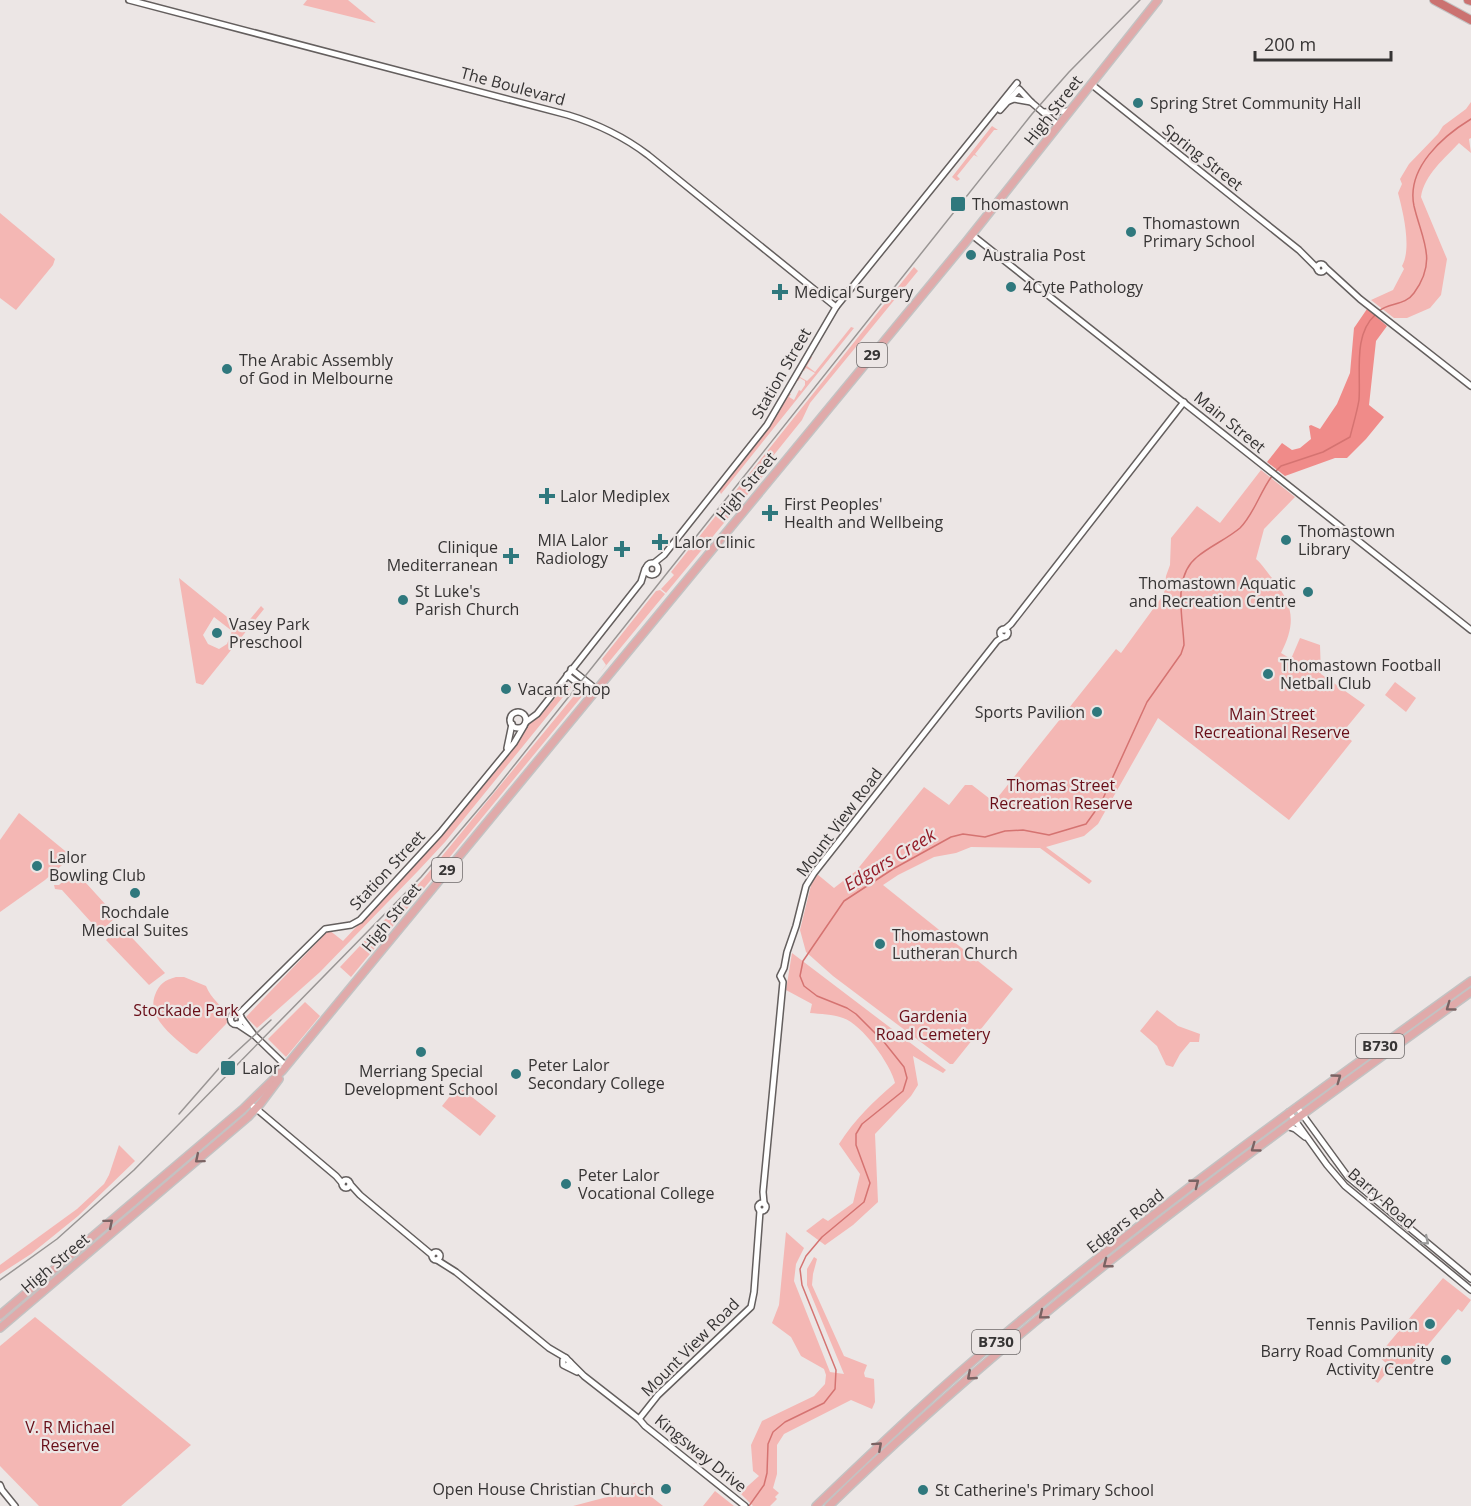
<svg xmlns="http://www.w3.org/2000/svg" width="1471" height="1506" font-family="'Open Sans',sans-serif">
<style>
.green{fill:#f4b7b4;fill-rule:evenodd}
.forest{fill:#f08b89}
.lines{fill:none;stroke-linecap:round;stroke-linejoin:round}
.stream{stroke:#d57371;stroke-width:1.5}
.tertiary-casing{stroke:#645f5e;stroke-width:8}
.primary-casing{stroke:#c3c2c2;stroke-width:10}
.motorway-casing{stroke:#c3c2c2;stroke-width:10}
.tertiary{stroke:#fff;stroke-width:5}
.primary{stroke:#e0aaaa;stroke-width:7}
.motorway{stroke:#cb7271;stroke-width:8}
.rail{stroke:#999594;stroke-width:1.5}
.oneway{stroke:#7a6363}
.oneway2{stroke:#9a9a9a}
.poi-dot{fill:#2f787d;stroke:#ece6e5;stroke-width:2}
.labels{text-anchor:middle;stroke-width:4.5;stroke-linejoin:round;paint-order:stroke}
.shield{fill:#ece6e5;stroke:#6d6969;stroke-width:1.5}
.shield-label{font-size:15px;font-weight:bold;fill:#363434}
.street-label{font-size:16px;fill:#363434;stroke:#ece6e5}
.poi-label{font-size:16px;fill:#363434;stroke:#ece6e5;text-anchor:start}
.park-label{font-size:16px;fill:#680d17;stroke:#ece6e5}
.water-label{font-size:18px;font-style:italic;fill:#951e29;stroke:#ece6e5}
</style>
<rect width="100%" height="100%" fill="#ece6e5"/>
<g class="green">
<path d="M307,0h41l28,23 -73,-18z"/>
<path d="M1471,102v36l-2,1 2,14 -12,-10c-14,15 -35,32 -38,54l26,62 -6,36 -11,13 -23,10h-13l-23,-18 22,-10 11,-21 -2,-3c10,-18 1,-54 -4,-73l4,-9 -2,-5 9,-15 29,-30 5,-8 23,-17z"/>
<path d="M992,126l6,4h-4l-19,24 3,3 -4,-2 -17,21 3,3 -3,2 -5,-4z"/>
<path d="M0,213l55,46 -2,6 -37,45 -16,-12z"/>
<path d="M914,267l4,4 -108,132 -8,17 -33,41 3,4 -106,128 -5,-4 13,-14 -3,-3z"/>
<path d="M851,327l3,1 -133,166 -2,-4 48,-61 22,-36 2,1 -2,3 5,3 5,-10 2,1 4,-6v-4l-5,-3 -2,3 -2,-1 4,-7h2l-2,4 7,4 8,-8 -9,-5 -2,3 -2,-2 8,-13 2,1 -5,9 8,6z"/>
<path d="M1261,470l34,27 -31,32 -8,30c6,5 11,13 16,19 21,26 25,44 9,75l10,6 9,-21 20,7 1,29 44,31 -23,28 10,8 -63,79 -131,-102 -60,106 -14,12 -38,11 46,34 -3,3 -49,-36 -69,-1 -15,6 -22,4 -36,18 -15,10 130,104 -60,75h-3l-117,-88 -27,-24 -6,-22 12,-49 5,-7 17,14 22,-17 68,-84 25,18 16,-20h7l22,17 122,-153 5,4 43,-59 2,-18 4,-11 1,-27 26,-32 23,17z"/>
<path d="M179,578l63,51 19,-23 3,3 -61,76 -7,-2zM214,617l18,14 -5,13 -8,5 -11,-5 -5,-9z"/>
<path d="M660,590l5,4 -66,80 7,-9 -4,-6 54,-68z"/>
<path d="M1395,682l21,16 -10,14 -21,-17z"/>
<path d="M567,684l4,3 -126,155 -27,29 -98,101 -63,56 -11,-11 83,-87 14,11c59,-62 118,-126 170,-191l-1,-2 20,-28 9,-5z"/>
<path d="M578,691l5,4 -232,282 -11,-10 84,-89z"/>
<path d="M19,813l51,42v3l-25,22 -45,32v-72z"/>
<path d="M69,870l7,2 40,44 -1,2 -15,14 -38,-42 -7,-1 -1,-4h5l9,-8 -2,-5z"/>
<path d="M121,926l44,47 -16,12 -43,-45z"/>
<path d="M792,953l154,117 -3,3 -30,-17 5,29 -7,11 -36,38 3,68 -25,23 -28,20 -19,-14 17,-13 5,3 25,-18 7,-29 -21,-30c16,-25 34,-42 56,-61 -4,-18 -33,-59 -52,-65 -10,-4 -23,-4 -33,-5l2,-9 -26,-14z"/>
<path d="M176,977h8l22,9c5,13 16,19 23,32l-3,6 -29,30 -6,-2c-15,-14 -45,-33 -36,-57 4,-11 10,-15 21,-18z"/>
<path d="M305,1002l15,14 -34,41 -18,-18z"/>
<path d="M1157,1010l21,16 22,8 -1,8h-9l-10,12 -7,13 -7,-2 -9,-19 -17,-15z"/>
<path d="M458,1086l38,30 -16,20 -38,-30z"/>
<path d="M247,1112v1l-127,109 -25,17 95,-82 13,-9z"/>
<path d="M119,1145l16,16 -57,55 -47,38 -31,20v-9l77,-56 27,-25 5,-9z"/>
<path d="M786,1232l18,16 -8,16 -2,17 36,91 14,2 -37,-89v-16l7,-12 3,2 -4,15 -1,11 32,71 23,9 -3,8 1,4 9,2 1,23 -3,7 -21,-9 -67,34 -7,11v29l-4,14 6,5 -4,4 2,2 -7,7h-17l-13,-13 19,-17 -6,-5 -2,-26 11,-24 52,-25 11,-12 1,-9 -2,-6 -23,-13 -10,-19 -19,-14 7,-18z"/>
<path d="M86,1251l-86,73v-5l53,-46z"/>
<path d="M1443,1278l28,22 -9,12 -4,-3 -56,67 -11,-9 -13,16 -6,-4 14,-16 -8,-7z"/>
<path d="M35,1317l156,128 -70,61h-82l-39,-40v-120z"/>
<path d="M634,1483l29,23h-90l53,-14z"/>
<path d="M715,1491l19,15h-31z"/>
</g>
<path class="forest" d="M1367,309l20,17 -11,15 -7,64 15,12 -18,22 -19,19h-12l-50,18 -18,-14 15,-19 10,7 8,-2 11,-9 -2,-13 2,-1 9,4 17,-25 13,-31 4,-45z"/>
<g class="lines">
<g class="stream">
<path d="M1379,311c10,-9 26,-5 35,-18 24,-33 8,-53 0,-87 -8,-38 29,-70 57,-87"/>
<path d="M1275,472l6,-6 42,-14 27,-15c3,-12 7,-25 9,-37 2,-27 -6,-65 16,-85"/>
<path d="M749,1506l15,-21 3,-12 1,-29 5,-12 12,-10 39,-19 11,-14 1,-19 -34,-85 -2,-16 6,-13 16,-19 42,-35 6,-19 -14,-38v-11l6,-10 41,-33 4,-13 -3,-11 -20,-25 -28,-28 -9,-6 -30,-12 -13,-10 -4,-10 3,-15 41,-60 49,-32 58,-32 12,-3 22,3 20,-6 18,-1 26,5 37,-11 15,-21 46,-101 34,-48 3,-9c-1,-28 -12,-68 13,-88 13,-11 30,-18 43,-29 14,-14 20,-36 32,-52"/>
</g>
<g class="tertiary-casing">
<g id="tertiary">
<path d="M129,0l439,115c30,9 55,21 80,40l188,152"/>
<path d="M1091,84l208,166 18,18"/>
<path d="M1009,101l5,-2 17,3"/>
<path d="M1000,110l19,-21 12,13 27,23"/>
<path d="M1043,112l27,-1"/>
<path d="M972,235l499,395"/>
<circle cx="1321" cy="268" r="4"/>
<path d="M1325,267l35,32 111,87"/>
<circle cx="652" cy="569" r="6"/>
<path d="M654,563l10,-8 103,-130 69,-118 181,-224"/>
<circle cx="1004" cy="633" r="4"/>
<path d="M1004,630l7,-6 173,-222"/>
<path d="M571,669l25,20"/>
<path d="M567,675l25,19"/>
<circle cx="518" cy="720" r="8"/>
<path d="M526,722l11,-8 104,-132 4,-13"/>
<path d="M507,748l5,-24"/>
<circle cx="236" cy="1019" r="5.5"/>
<path d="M239,1014l86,-85 26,-4 9,-5 80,-87 74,-90 10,-17"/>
<path d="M242,1019l12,16 32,31"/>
<path d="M237,1024l15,10"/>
<path d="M253,1106l83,70 6,7"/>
<path d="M1297,1107l51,70 123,102"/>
<path d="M1289,1112l38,53 18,21 126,104"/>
<path d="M1286,1126l9,3 10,8"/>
<circle cx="346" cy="1184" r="4"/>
<path d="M350,1184l10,11 72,60"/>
<circle cx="762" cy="1207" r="4"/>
<path d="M764,1203l-1,-11 20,-210 -3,-6 4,-8 3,-16 9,-26 10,-40 8,-13 183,-232 6,-4"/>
<circle cx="436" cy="1256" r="4"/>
<path d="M437,1260l19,12 93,76 17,10"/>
<path d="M570,1362l14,14 55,43 6,7 100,80"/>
<path d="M567,1366l3,-4 -4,-4 -3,2v5l14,7"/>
<path d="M639,1419l19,-24 93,-88 3,-15 6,-81"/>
<path d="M0,1485l2,5 13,16"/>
</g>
</g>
<g class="primary-casing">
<g id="primary">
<path d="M0,1315l243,-206 39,-38 684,-829 192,-242"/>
<path d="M0,1328l248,-211 13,-14 18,-24"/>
<path d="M816,1506c60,-57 120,-115 184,-168 151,-127 311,-242 471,-357"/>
<path d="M829,1506c197,-192 419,-354 642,-514"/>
</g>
</g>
<g class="motorway-casing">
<g id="motorway">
<path d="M1434,0l37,20"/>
<path d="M1468,0l3,1"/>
</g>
</g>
<use href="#tertiary" class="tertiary"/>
<use href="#primary" class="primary"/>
<use href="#motorway" class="motorway"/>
<g class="rail">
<path d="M179,1114l42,-48 50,-46"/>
<path d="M0,1280l57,-41 77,-69 287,-293 72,-85 539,-678 37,-42 71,-72"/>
</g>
</g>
<defs><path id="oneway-chevron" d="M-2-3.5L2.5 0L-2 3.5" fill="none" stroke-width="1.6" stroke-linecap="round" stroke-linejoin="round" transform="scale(1.5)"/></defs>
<g class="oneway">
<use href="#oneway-chevron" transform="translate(1450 1007) rotate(144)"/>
<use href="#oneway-chevron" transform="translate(1337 1078) rotate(-36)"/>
<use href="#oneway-chevron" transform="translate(1255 1148) rotate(144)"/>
<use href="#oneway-chevron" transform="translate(199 1159) rotate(140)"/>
<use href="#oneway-chevron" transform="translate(1195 1183) rotate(-38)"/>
<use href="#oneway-chevron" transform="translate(109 1223) rotate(-40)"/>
<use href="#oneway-chevron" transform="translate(1107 1264) rotate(142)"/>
<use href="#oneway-chevron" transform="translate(1043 1315) rotate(141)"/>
<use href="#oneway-chevron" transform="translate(971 1376) rotate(139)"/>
<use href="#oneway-chevron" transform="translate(878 1446) rotate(-42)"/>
</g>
<use class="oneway2" href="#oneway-chevron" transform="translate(1425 1241) rotate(40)"/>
<g class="poi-dot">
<circle cx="1138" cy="103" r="6"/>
<rect x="950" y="196" width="16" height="16" rx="3"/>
<circle cx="1131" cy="232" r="6"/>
<circle cx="971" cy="255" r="6"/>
<circle cx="1011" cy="287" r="6"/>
<path d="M777 283h6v6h6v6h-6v6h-6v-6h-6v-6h6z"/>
<circle cx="227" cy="369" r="6"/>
<path d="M544 487h6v6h6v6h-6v6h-6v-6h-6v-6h6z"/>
<path d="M767 504h6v6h6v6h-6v6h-6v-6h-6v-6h6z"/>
<circle cx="1286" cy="540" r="6"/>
<path d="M657 533h6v6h6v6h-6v6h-6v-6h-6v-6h6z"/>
<path d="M619 540h6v6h6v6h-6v6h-6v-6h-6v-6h6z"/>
<path d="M508 547h6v6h6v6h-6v6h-6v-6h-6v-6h6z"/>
<circle cx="1308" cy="592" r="6"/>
<circle cx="403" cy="600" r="6"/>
<circle cx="217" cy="633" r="6"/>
<circle cx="1268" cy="674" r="6"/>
<circle cx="506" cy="689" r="6"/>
<circle cx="1097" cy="712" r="6"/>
<circle cx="37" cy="866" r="6"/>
<circle cx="135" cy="893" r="6"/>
<circle cx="880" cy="944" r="6"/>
<circle cx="421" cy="1052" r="6"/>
<rect x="220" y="1060" width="16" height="16" rx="3"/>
<circle cx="516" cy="1074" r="6"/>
<circle cx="566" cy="1184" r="6"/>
<circle cx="1430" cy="1324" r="6"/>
<circle cx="1446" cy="1360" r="6"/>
<circle cx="666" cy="1489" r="6"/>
<circle cx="923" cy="1490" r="6"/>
</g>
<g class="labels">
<g class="shield">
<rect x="857" y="343" width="30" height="24" rx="4.5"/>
<rect x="432" y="858" width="30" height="24" rx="4.5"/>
<rect x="1356" y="1034" width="48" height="24" rx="4.5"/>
<rect x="972" y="1330" width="48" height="24" rx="4.5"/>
</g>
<g class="shield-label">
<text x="872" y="360">29</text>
<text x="447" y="875">29</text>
<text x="1380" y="1051">B730</text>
<text x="996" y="1347">B730</text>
</g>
<g class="street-label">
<text transform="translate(513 86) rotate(15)" y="6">The Boulevard</text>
<text transform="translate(1053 110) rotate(-52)" y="6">High Street</text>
<text transform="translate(1203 157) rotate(38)" y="6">Spring Street</text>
<text transform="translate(781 373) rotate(-60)" y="6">Station Street</text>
<text transform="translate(1230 422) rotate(39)" y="6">Main Street</text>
<text transform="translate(746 486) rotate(-50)" y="6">High Street</text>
<text transform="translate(839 822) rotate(-53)" y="6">Mount View Road</text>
<text transform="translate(387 870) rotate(-47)" y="6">Station Street</text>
<text transform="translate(391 917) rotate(-51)" y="6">High Street</text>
<text transform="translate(1382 1198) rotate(41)" y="6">Barry Road</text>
<text transform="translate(1125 1221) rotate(-38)" y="6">Edgars Road</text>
<text transform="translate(55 1263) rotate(-40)" y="6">High Street</text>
<text transform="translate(690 1347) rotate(-45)" y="6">Mount View Road</text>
<text transform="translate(701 1453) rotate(39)" y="6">Kingsway Drive</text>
</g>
<g class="poi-label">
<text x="1150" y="109">Spring Stret Community Hall</text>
<text x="972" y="210">Thomastown</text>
<text x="1143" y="229">Thomastown<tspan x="1143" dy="18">Primary School</tspan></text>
<text x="983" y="261">Australia Post</text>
<text x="1023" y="293">4Cyte Pathology</text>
<text x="794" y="298">Medical Surgery</text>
<text x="239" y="366">The Arabic Assembly<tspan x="239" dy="18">of God in Melbourne</tspan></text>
<text x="560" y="502">Lalor Mediplex</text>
<text x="784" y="510">First Peoples'<tspan x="784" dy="18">Health and Wellbeing</tspan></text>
<text x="1298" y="537">Thomastown<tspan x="1298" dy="18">Library</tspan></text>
<text x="608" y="546" text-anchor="end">MIA Lalor<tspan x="608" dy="18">Radiology</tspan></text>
<text x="674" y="548">Lalor Clinic</text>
<text x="498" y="553" text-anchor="end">Clinique<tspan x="498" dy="18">Mediterranean</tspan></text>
<text x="1296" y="589" text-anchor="end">Thomastown Aquatic<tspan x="1296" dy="18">and Recreation Centre</tspan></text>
<text x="415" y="597">St Luke's<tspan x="415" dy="18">Parish Church</tspan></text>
<text x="229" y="630">Vasey Park<tspan x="229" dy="18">Preschool</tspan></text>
<text x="1280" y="671">Thomastown Football<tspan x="1280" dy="18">Netball Club</tspan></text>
<text x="518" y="695">Vacant Shop</text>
<text x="1085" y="718" text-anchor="end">Sports Pavilion</text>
<text x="49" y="863">Lalor<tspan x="49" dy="18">Bowling Club</tspan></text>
<text x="135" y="918" text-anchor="middle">Rochdale<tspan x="135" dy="18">Medical Suites</tspan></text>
<text x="892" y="941">Thomastown<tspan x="892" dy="18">Lutheran Church</tspan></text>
<text x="528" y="1071">Peter Lalor<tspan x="528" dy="18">Secondary College</tspan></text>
<text x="242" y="1074">Lalor</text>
<text x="421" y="1077" text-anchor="middle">Merriang Special<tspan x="421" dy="18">Development School</tspan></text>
<text x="578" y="1181">Peter Lalor<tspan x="578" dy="18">Vocational College</tspan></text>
<text x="1418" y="1330" text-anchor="end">Tennis Pavilion</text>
<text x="1434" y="1357" text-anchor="end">Barry Road Community<tspan x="1434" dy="18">Activity Centre</tspan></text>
<text x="654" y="1495" text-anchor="end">Open House Christian Church</text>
<text x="935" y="1496">St Catherine's Primary School</text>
</g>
<g class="park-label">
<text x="1272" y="720">Main Street<tspan x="1272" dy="18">Recreational Reserve</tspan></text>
<text x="1061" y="791">Thomas Street<tspan x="1061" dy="18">Recreation Reserve</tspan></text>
<text x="186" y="1016">Stockade Park</text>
<text x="933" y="1022">Gardenia<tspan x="933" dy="18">Road Cemetery</tspan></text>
<text x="70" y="1433">V. R Michael<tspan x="70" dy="18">Reserve</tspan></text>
</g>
<g class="water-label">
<text transform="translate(890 860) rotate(-31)" y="6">Edgars Creek</text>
</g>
</g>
<path d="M1255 51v9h136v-9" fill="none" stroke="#363434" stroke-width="3"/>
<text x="1264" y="51" font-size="18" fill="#363434" stroke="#ece6e5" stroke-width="4.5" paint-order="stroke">200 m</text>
</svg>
